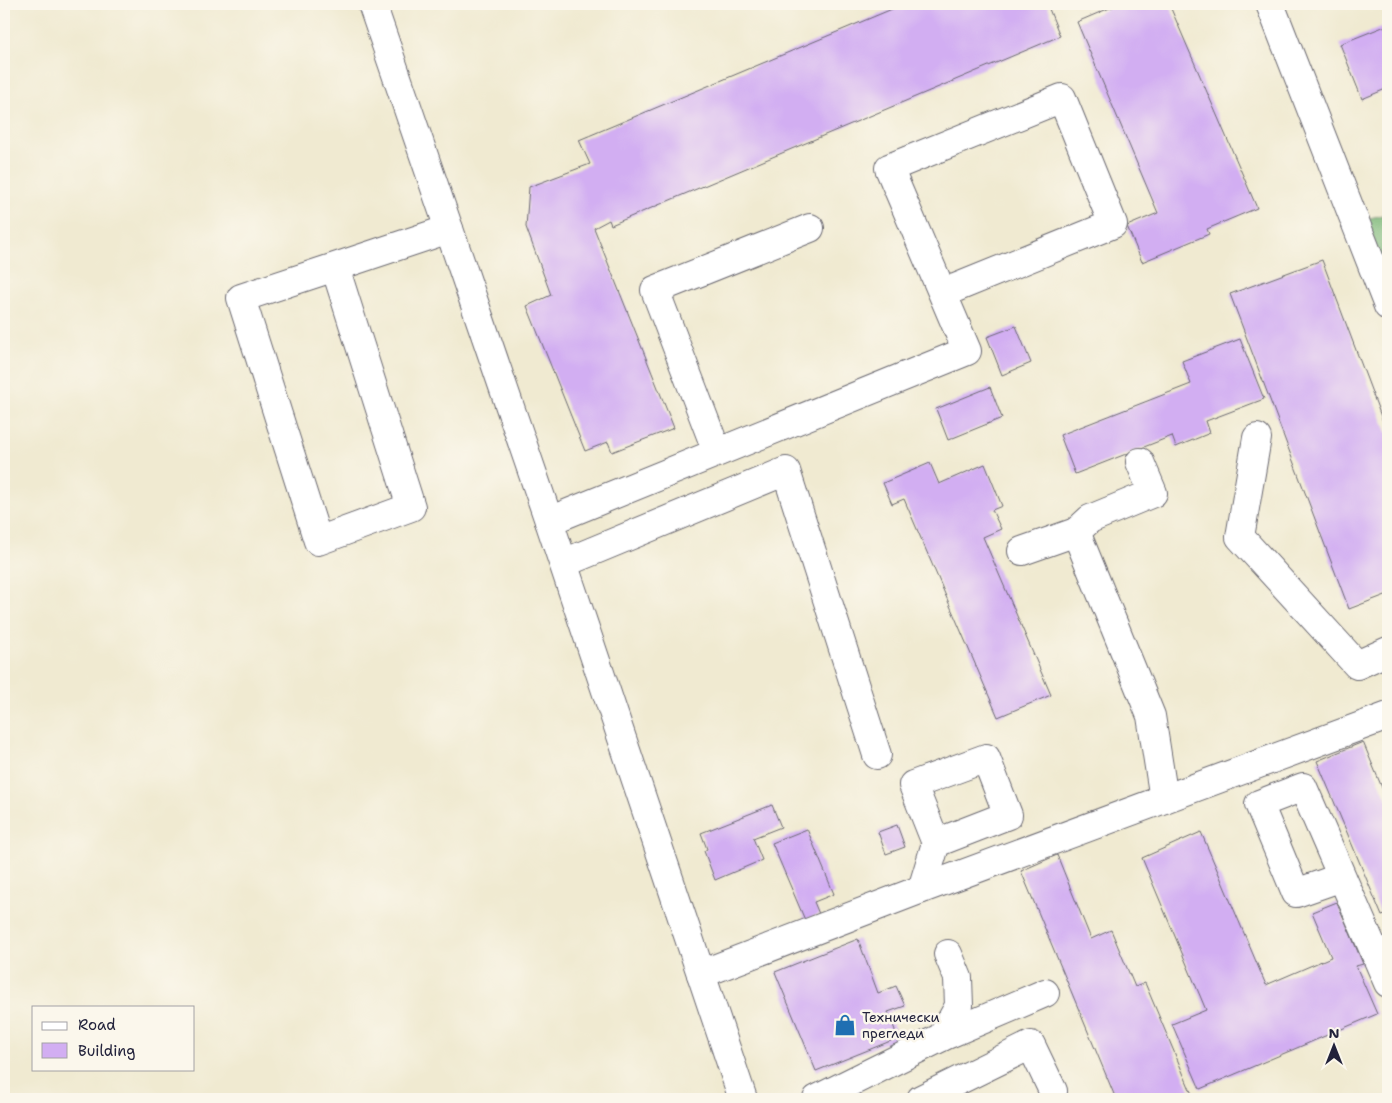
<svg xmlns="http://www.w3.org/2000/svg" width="1392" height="1103" font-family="'Shantell Sans',sans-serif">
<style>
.forest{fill:#7bb878;stroke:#4e6d5a}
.building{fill:#d2aef2}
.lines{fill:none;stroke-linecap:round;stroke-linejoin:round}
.minor-casing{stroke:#6a6870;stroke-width:30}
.minor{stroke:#fff;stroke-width:28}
.labels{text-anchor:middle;stroke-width:5;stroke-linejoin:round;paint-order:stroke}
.poi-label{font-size:14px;fill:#22223b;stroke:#fbf7ec;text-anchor:start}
</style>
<rect width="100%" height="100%" fill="#fbf7ec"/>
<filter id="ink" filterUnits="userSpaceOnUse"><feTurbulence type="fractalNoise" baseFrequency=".02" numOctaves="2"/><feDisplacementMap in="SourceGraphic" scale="10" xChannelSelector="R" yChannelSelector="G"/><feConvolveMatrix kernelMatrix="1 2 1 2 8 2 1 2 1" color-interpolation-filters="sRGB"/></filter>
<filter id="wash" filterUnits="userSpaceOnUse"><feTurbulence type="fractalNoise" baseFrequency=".0096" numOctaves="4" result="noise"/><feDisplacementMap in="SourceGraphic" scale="20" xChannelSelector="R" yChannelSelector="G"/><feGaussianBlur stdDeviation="1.12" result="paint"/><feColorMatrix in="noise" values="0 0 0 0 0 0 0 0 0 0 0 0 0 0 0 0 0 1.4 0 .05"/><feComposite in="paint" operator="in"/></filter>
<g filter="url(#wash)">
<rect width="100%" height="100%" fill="#f0ead1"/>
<path class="forest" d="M1388,214v62l-23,-57z"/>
<g id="blocks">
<g class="building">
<path d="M904,4h143l13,32 -449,189 -2,-5 -15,8 80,200 -62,24 -4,-10 -23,9 -58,-145 24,-11 -25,-68 3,-40 61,-23 -11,-24z"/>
<path d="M1119,4h50l88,204 -50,21 2,5 -67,28 -15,-36 31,-13 -81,-191z"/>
<path d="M1388,25v63l-26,11 -22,-55z"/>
<path d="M1322,260l66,175v159l-39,15 -119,-315z"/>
<path d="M1016,326l15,37 -29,12 -15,-38z"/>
<path d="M1240,339l24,60 -58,22 4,12 -34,14 -4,-11 -97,38 -15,-39 131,-51 -9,-23z"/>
<path d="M990,387l12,31 -54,22 -12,-31z"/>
<path d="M930,463l9,21 46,-20 17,42 -10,4 9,19 -18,8 68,158 -53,22 -94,-218 -12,5 -9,-21z"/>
<path d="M1363,742l25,60v112l-6,2 -65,-155z"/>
<path d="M772,805l9,22 -28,11 9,22 -47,20 -11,-29 3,-2 -6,-16z"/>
<path d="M897,825l8,22 -19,7 -8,-22z"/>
<path d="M807,829l27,65 -20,8 5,12 -14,6 -33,-77z"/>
<path d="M1201,832l65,153 65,-28 -19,-45 25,-10 26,62 -7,2 21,48 -177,75 -28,-65 34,-14 -64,-152z"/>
<path d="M1057,855l34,84 20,-9 24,57 10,-4 49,116h-78l-95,-228z"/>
<path d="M858,939l20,54 18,-7 9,20 -17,6 10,26 -82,33 -41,-99z"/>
</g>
</g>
</g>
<g filter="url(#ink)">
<use href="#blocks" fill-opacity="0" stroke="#6a6870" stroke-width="1"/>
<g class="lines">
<g class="minor-casing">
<g id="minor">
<path d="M372,4l177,517 194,578"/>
<path d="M1270,4l118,302"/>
<path d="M335,267l-94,31 77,243 93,-34 -76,-240 114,-38"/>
<path d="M1257,438l-17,99 117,128 31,-14"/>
<path d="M717,452l-62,-162 155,-62"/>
<path d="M549,521l418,-170 -78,-183 173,-70 51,126 -170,69"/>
<path d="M1076,532l14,-13 63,-26 -13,-31"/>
<path d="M1022,551l54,-19 75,184 13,83"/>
<path d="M564,563l222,-92 91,284"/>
<path d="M1342,877l-46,16 -37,-89 44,-17 85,196"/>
<path d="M922,889l14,-46 -23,-58 73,-27 22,57 -72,28"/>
<path d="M701,974l221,-85 466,-173"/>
<path d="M942,1037l103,-44"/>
<path d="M817,1099l125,-62 17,-31 -1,-28 -10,-24"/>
<path d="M921,1099l110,-54 22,46"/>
</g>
</g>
<use href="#minor" class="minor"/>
</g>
</g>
<defs>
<g id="shop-bare" transform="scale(1.725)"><path d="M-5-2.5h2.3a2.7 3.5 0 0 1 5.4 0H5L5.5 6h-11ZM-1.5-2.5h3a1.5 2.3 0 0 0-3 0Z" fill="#1f6fb2" stroke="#fbf7ec" stroke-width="2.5" paint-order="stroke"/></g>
</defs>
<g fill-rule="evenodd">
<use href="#shop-bare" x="845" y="1025"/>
</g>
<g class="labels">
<g class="poi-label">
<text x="862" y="1022">Технически<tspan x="862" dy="16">прегледи</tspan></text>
</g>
</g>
<rect width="1392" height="1103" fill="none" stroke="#fbf7ec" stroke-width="20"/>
<rect x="32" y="1006" width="162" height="65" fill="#fbf7ec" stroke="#a4a2a5"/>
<rect x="42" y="1022" width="25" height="8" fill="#ffffff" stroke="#a4a2a5"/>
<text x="78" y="1030" font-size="15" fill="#22223b">Road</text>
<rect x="42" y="1043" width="25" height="15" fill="#d2aef2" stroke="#a4a2a5"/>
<text x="78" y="1056" font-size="15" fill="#22223b">Building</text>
<g transform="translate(1334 1046)" stroke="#fbf7ec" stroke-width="4" paint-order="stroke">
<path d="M0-4L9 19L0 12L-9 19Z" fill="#22223b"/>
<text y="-8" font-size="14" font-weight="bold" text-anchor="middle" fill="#22223b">N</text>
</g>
</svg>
